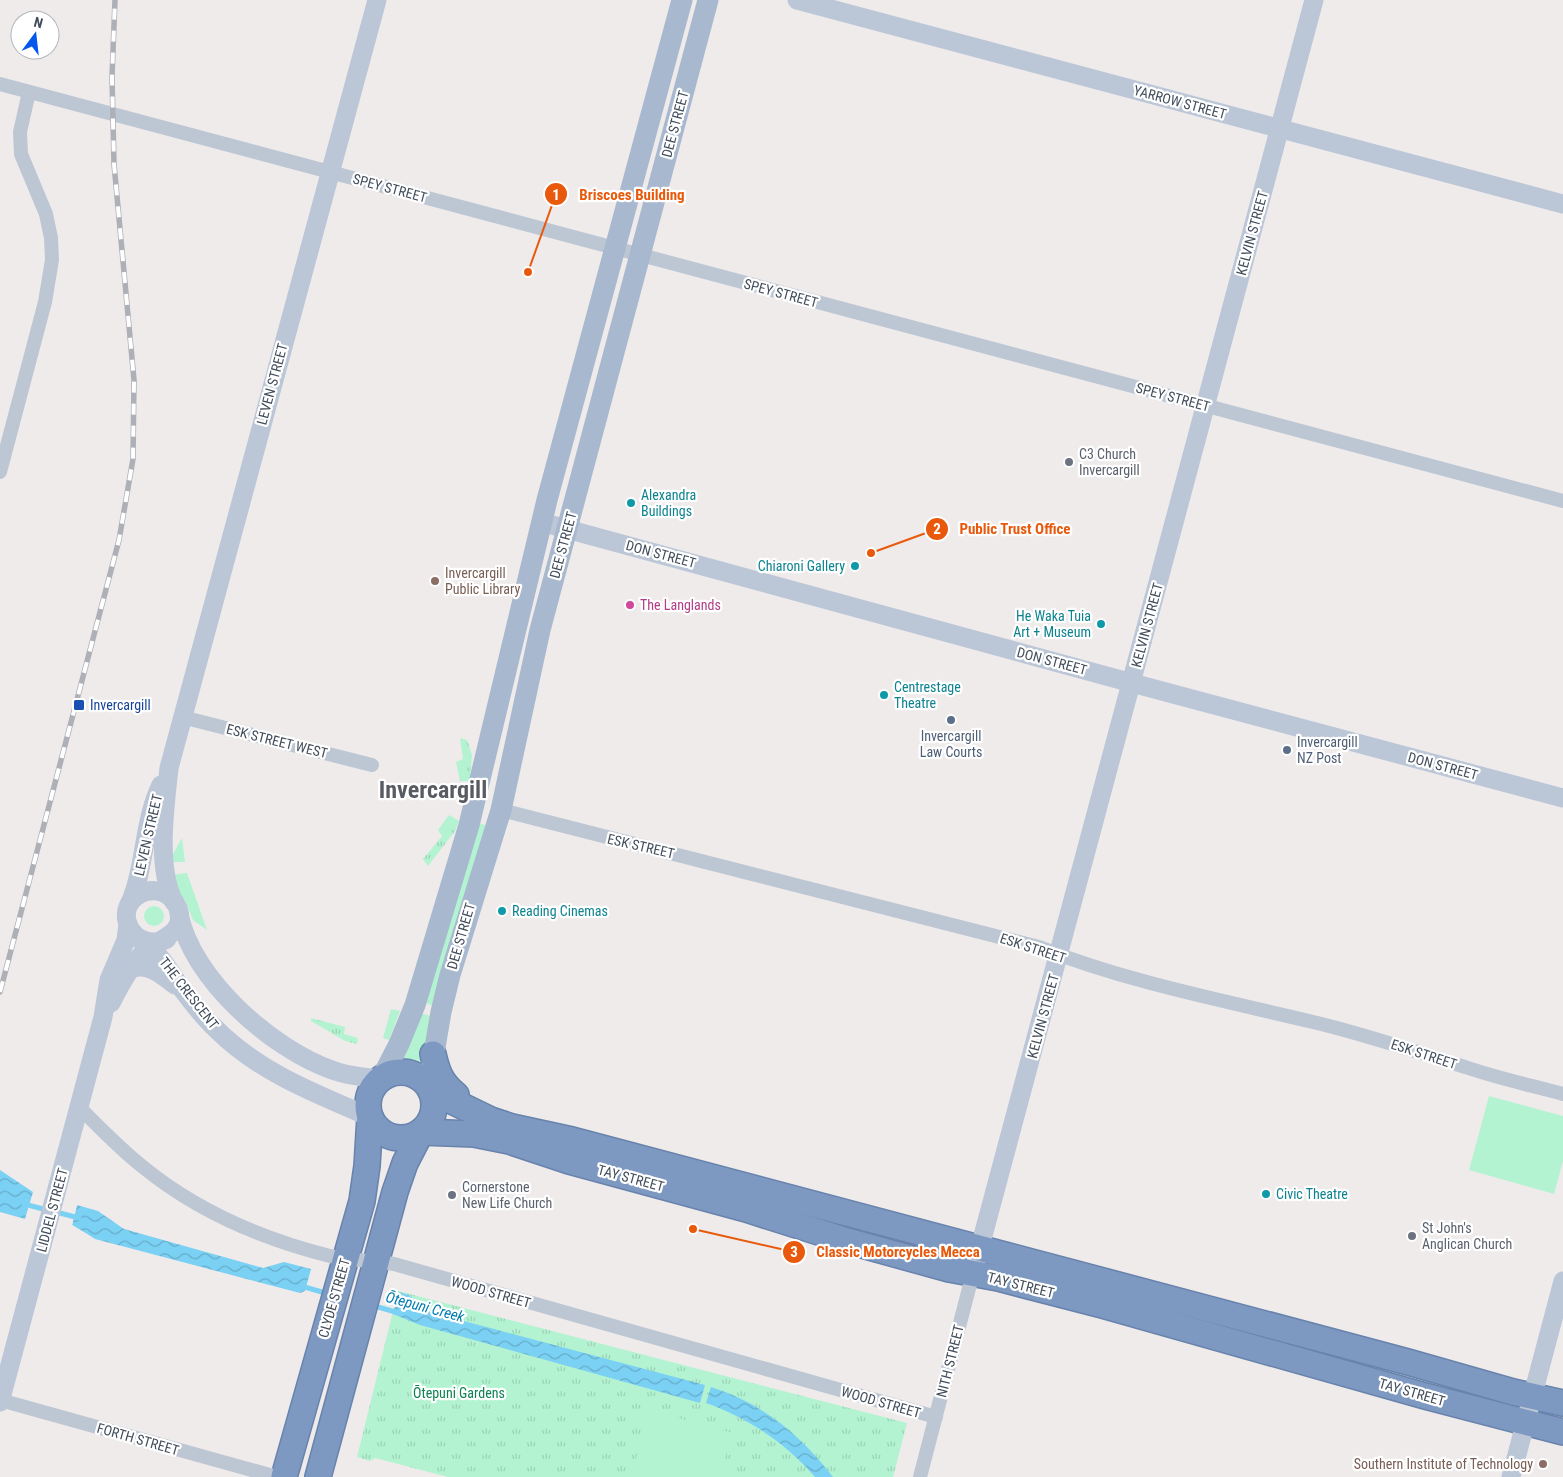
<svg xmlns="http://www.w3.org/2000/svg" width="1563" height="1477" font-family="'Roboto Condensed',sans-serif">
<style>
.grass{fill:url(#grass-tufts)}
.garden{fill:#b3f3d1}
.water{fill:url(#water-waves)}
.pier{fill:#efebeb}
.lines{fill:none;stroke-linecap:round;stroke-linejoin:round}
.stream{stroke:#7bd1f4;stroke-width:5}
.highway-casing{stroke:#6883ac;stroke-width:28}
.street{stroke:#bdc6d3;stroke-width:14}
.secondary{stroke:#bbc6d7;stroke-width:19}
.primary{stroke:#a8b8ce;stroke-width:21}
.highway{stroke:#7d98c1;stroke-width:25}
.rail-casing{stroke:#adb0b7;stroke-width:5.5}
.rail{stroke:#fff;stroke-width:4;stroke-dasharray:11;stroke-linecap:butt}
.worship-dot{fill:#6b7280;stroke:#fff;stroke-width:2}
.culture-dot{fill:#0f9aa8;stroke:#fff;stroke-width:2}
.education-dot{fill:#8d6e63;stroke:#fff;stroke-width:2}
.hotel-dot{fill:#d1479c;stroke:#fff;stroke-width:2}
.transit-dot{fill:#1a4fb4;stroke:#fff;stroke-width:2}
.service-dot{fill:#5c6f8a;stroke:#fff;stroke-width:2}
.labels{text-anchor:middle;stroke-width:4.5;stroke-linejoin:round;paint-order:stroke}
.street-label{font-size:14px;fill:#424d5b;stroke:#fff}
.worship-label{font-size:14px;fill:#5b616d;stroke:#fff;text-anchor:start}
.culture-label{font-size:14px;fill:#0d838f;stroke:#fff;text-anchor:start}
.education-label{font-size:14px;fill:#785e54;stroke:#fff;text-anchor:start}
.hotel-label{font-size:14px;fill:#b23c85;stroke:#fff;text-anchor:start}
.transit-label{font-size:14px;fill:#164399;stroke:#fff;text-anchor:start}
.service-label{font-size:14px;fill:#4e5e75;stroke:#fff}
.park-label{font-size:14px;fill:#0d8252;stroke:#fff}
.water-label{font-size:15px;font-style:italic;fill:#007cb0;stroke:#fff}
.town-label{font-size:24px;font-weight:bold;fill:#585b61;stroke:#fff}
.leader{fill:none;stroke:#e8590c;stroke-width:2}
.callout-dot{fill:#e8590c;stroke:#fff;stroke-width:2}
.mark-label{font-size:15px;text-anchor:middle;font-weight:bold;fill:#fff}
.callout-label{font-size:15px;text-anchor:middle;font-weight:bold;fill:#e8590c;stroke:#fff;stroke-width:4.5;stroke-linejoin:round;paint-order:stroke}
</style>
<defs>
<pattern id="grass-tufts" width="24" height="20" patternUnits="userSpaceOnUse" patternTransform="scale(1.25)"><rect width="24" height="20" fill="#b3f3d1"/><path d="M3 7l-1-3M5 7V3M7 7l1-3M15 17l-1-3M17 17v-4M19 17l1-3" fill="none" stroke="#9bd2b6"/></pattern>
<pattern id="water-waves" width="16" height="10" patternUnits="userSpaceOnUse" patternTransform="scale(1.25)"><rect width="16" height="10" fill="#7bd1f4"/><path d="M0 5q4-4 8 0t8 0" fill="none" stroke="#66acc9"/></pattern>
</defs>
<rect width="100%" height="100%" fill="#efebeb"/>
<g class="grass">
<path d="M460,738l7,2 5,15 -2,26h-10l-4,-19 7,-3z"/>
<path d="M449,815l10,6 -4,10 -27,35 -5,-7 19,-23 -4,-6z"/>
<path d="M311,1018l34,9 -1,7 14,4 -1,6 -12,-3 -34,-20z"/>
<path d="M398,1291l509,132 -14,54h-445l-73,-19 -5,3 -13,-4z"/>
</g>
<g class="garden">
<path d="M479,823l9,3 -35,104 -19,76 -9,-3z"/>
<path d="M182,838l3,24h-12l-1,-6z"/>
<path d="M187,873l20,57 -14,-10 -8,-20 -11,-12 -3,-13z"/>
<circle cx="154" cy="916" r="10"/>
<path d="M391,1009l9,2 -11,29 -6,-2z"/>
<path d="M420,1013l11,3 -8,46 -20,-4z"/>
<path d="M1489,1096l74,20v45l-9,33 -85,-24z"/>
<path d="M649,1410l83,23 -12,44h-89z"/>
</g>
<g class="water">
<path d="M0,1170l33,22 -8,27 -25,-7z"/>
<path d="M77,1205l21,6 26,18 139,39 21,-6 27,7 -6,22 -5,2 -205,-54 -23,-14z"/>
<path d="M399,1292l10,3 17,16 279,74 -5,18 -280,-78 -27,-11z"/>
<path d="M711,1387c51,16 90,48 122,90h-18c-29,-34 -67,-59 -109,-74z"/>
</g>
<path class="pier" d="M75,1204l2,1 -5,20 23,14 -9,-2 -16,-11z"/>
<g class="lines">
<g class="stream">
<path d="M24,1204l23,6"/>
<path d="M56,1212l23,6"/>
<path d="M301,1286l28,8"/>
<path d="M371,1305l28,8"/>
</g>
<g class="highway-casing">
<g id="highway">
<path d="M433,1054c4,18 8,29 23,41"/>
<circle cx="401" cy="1105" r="33"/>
<path d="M431,1091l60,29 21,7 60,13 836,222 105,30 50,11"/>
<path d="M421,1132l53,2 35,7 60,20 177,48 98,31 105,29 49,9 104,27 323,91 138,36"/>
<path d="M284,1477l78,-276 5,-35 3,-49"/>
<path d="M318,1477l77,-285 10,-29 16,-31"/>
</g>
</g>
<g class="street">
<path d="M0,84l1563,417"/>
<path d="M0,472l45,-170 7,-42 -1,-22 -5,-24 -25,-60 -1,-22 9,-40"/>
<path d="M182,717l190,48"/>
<path d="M501,810l538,137c88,35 182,53 274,75 51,12 101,29 152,45 32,11 65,18 98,27"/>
<path d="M79,1107c21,21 41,42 64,60 54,44 119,72 187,89 20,5 43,4 64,8l542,153"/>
<path d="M0,1400l277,77"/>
<path d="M920,1477l53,-204"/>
</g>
<g class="secondary">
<path d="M797,0l766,204"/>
<path d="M541,522l591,161 431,115"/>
<path d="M174,902c-18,-36 -9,-95 -5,-134l208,-768"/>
<path d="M130,903c16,-38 13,-81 31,-118"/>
<path d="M179,914c13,65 93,135 153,156 15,6 32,7 49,9"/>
<path d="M140,940c19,12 27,27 39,45 11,15 23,31 37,44 43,43 98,64 154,88"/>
<path d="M131,969c17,-7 31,6 44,16"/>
<path d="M111,1003c9,-18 19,-37 33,-51 14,-14 43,-17 34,-44 -3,-7 -8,-13 -16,-16 -7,-2 -15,-2 -22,2 -30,16 -6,60 27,45"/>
<path d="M973,1273l341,-1273"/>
<path d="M0,1402l103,-385 6,-37 17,-40 2,-16"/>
<path d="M1511,1477l52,-196"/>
</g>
<g class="primary">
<path d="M431,1071l10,-59 9,-37 51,-165 39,-180 168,-630"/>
<path d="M381,1079l18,-35 16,-39 54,-180 78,-325 135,-500"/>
</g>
<use href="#highway" class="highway"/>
<g class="rail-casing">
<path id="rail" d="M0,992l119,-452 14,-81 1,-79 -20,-216 -2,-87 3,-77"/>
</g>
<use href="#rail" class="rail"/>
</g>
<g class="worship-dot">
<circle cx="1069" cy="462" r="5"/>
<circle cx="452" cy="1195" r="5"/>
<circle cx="1412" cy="1236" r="5"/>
</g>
<g class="culture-dot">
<circle cx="631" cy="503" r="5"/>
<circle cx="855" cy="566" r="5"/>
<circle cx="1101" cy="624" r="5"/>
<circle cx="884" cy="695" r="5"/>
<circle cx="502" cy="911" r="5"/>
<circle cx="1266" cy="1194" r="5"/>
</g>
<g class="education-dot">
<circle cx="435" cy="581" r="5"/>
<circle cx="1543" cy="1464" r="5"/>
</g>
<circle class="hotel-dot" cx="630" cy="605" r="5"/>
<rect class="transit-dot" x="73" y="699" width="12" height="12" rx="2.5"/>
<g class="service-dot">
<circle cx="951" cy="720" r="5"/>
<circle cx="1287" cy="750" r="5"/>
</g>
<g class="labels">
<g class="street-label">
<text transform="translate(1180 102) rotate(15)" y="5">YARROW STREET</text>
<text transform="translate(675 124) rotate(-75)" y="5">DEE STREET</text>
<text transform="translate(390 188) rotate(15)" y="5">SPEY STREET</text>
<text transform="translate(1252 233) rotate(-75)" y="5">KELVIN STREET</text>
<text transform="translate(781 293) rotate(15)" y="5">SPEY STREET</text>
<text transform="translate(272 384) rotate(-75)" y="5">LEVEN STREET</text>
<text transform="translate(1173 397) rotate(15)" y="5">SPEY STREET</text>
<text transform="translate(563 545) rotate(-75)" y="5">DEE STREET</text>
<text transform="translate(661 554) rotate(15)" y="5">DON STREET</text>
<text transform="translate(1147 625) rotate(-75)" y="5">KELVIN STREET</text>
<text transform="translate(1052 661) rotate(15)" y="5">DON STREET</text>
<text transform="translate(277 741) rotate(14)" y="5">ESK STREET WEST</text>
<text transform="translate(1443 766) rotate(15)" y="5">DON STREET</text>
<text transform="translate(148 835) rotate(-77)" y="5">LEVEN STREET</text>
<text transform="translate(641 846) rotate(13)" y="5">ESK STREET</text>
<text transform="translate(461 936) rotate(-74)" y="5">DEE STREET</text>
<text transform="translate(1033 948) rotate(18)" y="5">ESK STREET</text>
<text transform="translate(189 993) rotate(52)" y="5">THE CRESCENT</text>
<text transform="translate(1043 1016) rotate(-75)" y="5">KELVIN STREET</text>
<text transform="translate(1424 1054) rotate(18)" y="5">ESK STREET</text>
<text transform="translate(631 1178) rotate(15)" y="5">TAY STREET</text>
<text transform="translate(52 1210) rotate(-75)" y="5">LIDDEL STREET</text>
<text transform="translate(1021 1285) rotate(14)" y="5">TAY STREET</text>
<text transform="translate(491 1292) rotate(16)" y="5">WOOD STREET</text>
<text transform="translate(334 1298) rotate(-74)" y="5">CLYDE STREET</text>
<text transform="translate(950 1361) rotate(-76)" y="5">NITH STREET</text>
<text transform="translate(1412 1392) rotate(16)" y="5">TAY STREET</text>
<text transform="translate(881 1402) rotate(16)" y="5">WOOD STREET</text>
<text transform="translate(138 1439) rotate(16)" y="5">FORTH STREET</text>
</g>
<g class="worship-label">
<text x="1079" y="459">C3 Church<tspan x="1079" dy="16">Invercargill</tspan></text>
<text x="462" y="1192">Cornerstone<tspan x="462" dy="16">New Life Church</tspan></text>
<text x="1422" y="1233">St John's<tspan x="1422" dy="16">Anglican Church</tspan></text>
</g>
<g class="culture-label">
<text x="641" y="500">Alexandra<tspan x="641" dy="16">Buildings</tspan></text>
<text x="845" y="571" text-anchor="end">Chiaroni Gallery</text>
<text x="1091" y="621" text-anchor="end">He Waka Tuia<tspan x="1091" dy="16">Art + Museum</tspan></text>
<text x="894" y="692">Centrestage<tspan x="894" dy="16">Theatre</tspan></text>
<text x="512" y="916">Reading Cinemas</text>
<text x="1276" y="1199">Civic Theatre</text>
</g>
<g class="education-label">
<text x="445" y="578">Invercargill<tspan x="445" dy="16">Public Library</tspan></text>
<text x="1533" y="1469" text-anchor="end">Southern Institute of Technology</text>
</g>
<g class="hotel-label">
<text x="640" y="610">The Langlands</text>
</g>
<g class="transit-label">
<text x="90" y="710">Invercargill</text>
</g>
<g class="service-label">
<text x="951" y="741">Invercargill<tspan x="951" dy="16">Law Courts</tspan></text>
<text x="1297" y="747" text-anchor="start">Invercargill<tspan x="1297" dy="16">NZ Post</tspan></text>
</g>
<g class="park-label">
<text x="459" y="1398">Ōtepuni Gardens</text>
</g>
<g class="water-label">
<text transform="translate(425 1307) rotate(15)" y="5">Ōtepuni Creek</text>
</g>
<g class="town-label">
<text x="433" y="798">Invercargill</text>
</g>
</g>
<path class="leader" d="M528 272L556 194M871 553L937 529M693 1229L794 1252"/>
<g class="callout-dot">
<circle cx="528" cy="272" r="5"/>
<circle cx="871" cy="553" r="5"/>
<circle cx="693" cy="1229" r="5"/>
<circle cx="556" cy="194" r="12"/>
<circle cx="937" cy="529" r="12"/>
<circle cx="794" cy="1252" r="12"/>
</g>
<g class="mark-label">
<text x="556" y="200">1</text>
<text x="937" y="534">2</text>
<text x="794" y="1257">3</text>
</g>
<g class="callout-label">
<text x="632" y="200">Briscoes Building</text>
<text x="1015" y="534">Public Trust Office</text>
<text x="898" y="1257">Classic Motorcycles Mecca</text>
</g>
<g transform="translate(35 35) rotate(15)"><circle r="24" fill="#ffffff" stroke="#b3b8bd"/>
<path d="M0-4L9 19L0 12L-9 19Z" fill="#0657ed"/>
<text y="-8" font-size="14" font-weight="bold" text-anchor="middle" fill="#424d5b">N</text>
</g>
</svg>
